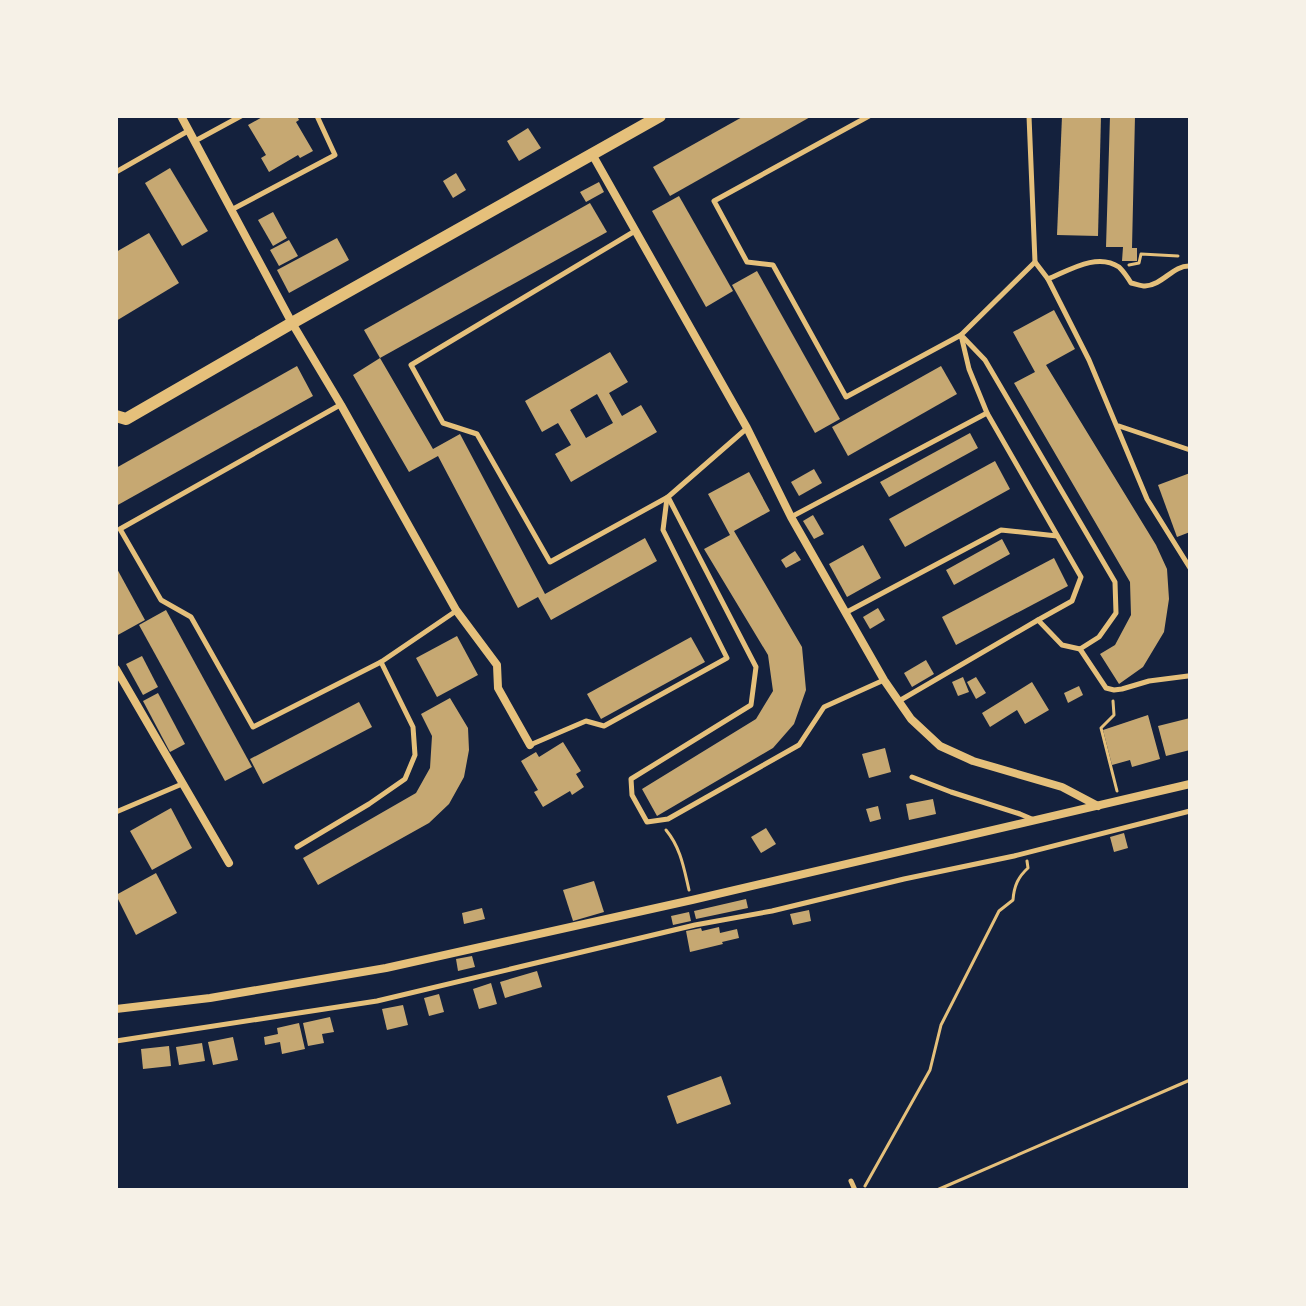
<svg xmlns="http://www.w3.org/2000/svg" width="1306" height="1306" font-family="Inter,sans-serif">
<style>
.building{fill:#c6a872;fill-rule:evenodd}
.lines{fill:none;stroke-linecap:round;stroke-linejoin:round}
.path{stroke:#e5c07b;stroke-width:3}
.service{stroke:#e5c07b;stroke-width:5}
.minor{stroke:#e5c07b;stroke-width:8}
.tertiary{stroke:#e5c07b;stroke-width:12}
</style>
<rect width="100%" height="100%" fill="#14213d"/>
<g class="building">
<path d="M264,116h33l2,4 -3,2 17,29 -13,7 -2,-3 -29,17 -8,-14 5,-3 -18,-30z"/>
<path d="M744,116h68l-142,80 -17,-29z"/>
<path d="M1062,116h39l-3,120 -41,-1z"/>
<path d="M1110,116h25l-3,132h5v13h-15l1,-14h-17z"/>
<path d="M528,128l13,20 -22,13 -12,-20z"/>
<path d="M170,168l38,63 -26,15 -37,-63z"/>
<path d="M456,173l10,17 -13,8 -10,-17z"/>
<path d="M599,182l5,10 -18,10 -6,-10z"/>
<path d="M679,196l54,95 -27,16 -54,-96z"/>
<path d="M590,203l17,29 -227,126 -16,-28z"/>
<path d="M273,212l14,26 -14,8 -15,-26z"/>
<path d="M149,233l30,50 -63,38v-69z"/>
<path d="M337,238l12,22 -60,33 -12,-23z"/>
<path d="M289,240l9,16 -19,10 -9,-16z"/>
<path d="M757,271l83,148 -25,14 -83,-148z"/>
<path d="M1054,310l21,39 -29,16 110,180 11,24 2,30 -5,33 -21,35 -24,17 -19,-30 15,-9 16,-30 -1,-33 -116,-199 21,-11 -22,-40z"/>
<path d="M610,352l18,30 -19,11 13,23 19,-11 16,27 -86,50 -16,-28 16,-9 -13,-22 -16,9 -17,-31zM597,394l16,29 -27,15 -16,-28z"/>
<path d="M380,358l53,91 27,-15 85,160 100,-56 12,23 -106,59 -13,-23 -20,11 -80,-152 -29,16 -56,-97z"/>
<path d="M297,366l16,30 -197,110v-38z"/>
<path d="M941,366l16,28 -109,62 -16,-29z"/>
<path d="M970,433l8,15 -89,49 -9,-15z"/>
<path d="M995,461l15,28 -105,58 -16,-28z"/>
<path d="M814,469l8,14 -23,13 -8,-14z"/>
<path d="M749,472l21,39 -36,20 68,116 4,43 -12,34 -21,24 -116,68 -15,-27 114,-70 17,-28 -5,-36 -64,-106 26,-14 -22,-41z"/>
<path d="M1190,473v59l-13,5 -19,-52z"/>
<path d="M813,515l11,19 -10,5 -11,-18z"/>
<path d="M1002,539l8,15 -56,31 -8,-15z"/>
<path d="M863,545l18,33 -34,19 -18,-33z"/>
<path d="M795,551l6,9 -15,8 -5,-8z"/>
<path d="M1054,558l14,28 -112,59 -14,-28z"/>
<path d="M116,567l29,53 -29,16z"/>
<path d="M878,608l7,12 -15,9 -7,-12z"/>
<path d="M166,610l86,157 -27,14 -86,-156z"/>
<path d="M457,636l21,39 -41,22 -21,-39z"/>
<path d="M691,637l14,25 -104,57 -14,-25z"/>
<path d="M142,656l16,31 -15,8 -17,-31z"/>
<path d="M926,660l8,14 -22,13 -8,-14z"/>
<path d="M963,677l6,15 -11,4 -6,-14z"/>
<path d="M976,677l10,16 -10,6 -9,-17z"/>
<path d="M1032,682l17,28 -24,14 -8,-14 -27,17 -8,-14z"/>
<path d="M1079,686l4,9 -15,8 -4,-10z"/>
<path d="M158,693l27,51 -15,8 -27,-51z"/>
<path d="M450,698l18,30 1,22 -5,27 -15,27 -20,19 -111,62 -15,-27 113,-65 14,-25 2,-32 -11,-22z"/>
<path d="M359,702l13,25 -109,57 -13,-25z"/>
<path d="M1148,715l12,44 -28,8 -2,-7 -18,5 -9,-35z"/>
<path d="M1190,718v32l-24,6 -8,-30z"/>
<path d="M563,742l18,29 -5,3 8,13 -12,8 -2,-4 -27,16 -9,-15 4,-2 -17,-29 15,-9 3,5z"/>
<path d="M885,748l6,24 -22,6 -7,-24z"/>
<path d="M933,799l3,15 -27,6 -3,-16z"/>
<path d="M878,806l3,13 -11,3 -4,-13z"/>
<path d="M171,808l21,40 -40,22 -22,-39z"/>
<path d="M766,828l10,16 -15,9 -10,-16z"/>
<path d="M1124,833l4,15 -14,4 -4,-15z"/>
<path d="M156,873l21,40 -41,22 -20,-40z"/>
<path d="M594,881l10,31 -31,9 -10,-31z"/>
<path d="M746,899l2,9 -52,11 -2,-8z"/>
<path d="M482,908l3,11 -21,5 -2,-11z"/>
<path d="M809,910l2,11 -18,4 -3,-11z"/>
<path d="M689,912l2,9 -18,4 -2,-9z"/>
<path d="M719,927l1,6 17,-4 2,9 -17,4 1,2 -33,8 -4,-21 15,-3 1,3z"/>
<path d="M472,956l3,11 -17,4 -2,-12z"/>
<path d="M537,971l5,16 -37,11 -5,-16z"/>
<path d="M491,983l6,21 -18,5 -6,-20z"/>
<path d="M439,994l5,18 -15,4 -5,-18z"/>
<path d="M403,1005l5,20 -21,5 -5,-21z"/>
<path d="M330,1017l4,15 -12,2 2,9 -16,3 -5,-23z"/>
<path d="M299,1023l6,26 -23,5 -2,-12 -15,3 -1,-8 14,-3 -1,-6z"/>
<path d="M233,1037l5,23 -25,5 -5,-23z"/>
<path d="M202,1043l3,18 -26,4 -3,-18z"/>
<path d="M169,1046l2,20 -28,3 -2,-20z"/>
<path d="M721,1076l10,28 -54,20 -10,-28z"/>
</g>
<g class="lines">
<g class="path">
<path d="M1129,265l10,-2 2,-9 37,2"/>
<path d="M1113,701l1,14 -13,13 16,63"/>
<path d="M666,830c15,18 18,39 23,60"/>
<path d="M865,1186l65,-116 11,-45 58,-114 14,-11c1,-14 5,-23 15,-32l-1,-7"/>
<path d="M937,1190l253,-110"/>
</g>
<g class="service">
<path d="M869,116l-155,85 33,61 26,3 73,132 115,-62 8,34 18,44 94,164 -9,24 -34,19"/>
<path d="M195,141l46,-25"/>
<path d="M116,172l72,-41"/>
<path d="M233,209l102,-54 -18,-39"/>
<path d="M635,231l-224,134 32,58 34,11 73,128 118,-65 78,-68"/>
<path d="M1035,262l13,17c20,-8 49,-27 71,-12 4,4 9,11 12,16 5,1 10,3 14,3 18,-1 28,-21 45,-20"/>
<path d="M1048,279l41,81 58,139 43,69"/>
<path d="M340,405l-220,124 41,71 30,17 62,110 128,-65 75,-51"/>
<path d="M1119,426l71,24"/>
<path d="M668,497l88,170 -5,38 -120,74 1,16 15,27 21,-3 131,-74 25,-38 60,-27"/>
<path d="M791,517l196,-104"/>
<path d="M845,613l156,-83 56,6"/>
<path d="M1080,649l26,39 8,2 8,-1 27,-8 39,-5"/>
<path d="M899,701l139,-81 24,25 18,4 19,-12 17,-24 -1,-31 -130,-222 -24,-25 74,-73 -6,-146"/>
<path d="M530,745l56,-24 18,5 123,-68 -64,-128 4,-32"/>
<path d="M912,777l39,15 69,22 14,6"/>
<path d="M116,812l66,-28"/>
<path d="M297,847l72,-43 36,-25 10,-24 -2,-28 -32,-65"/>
<path d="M116,1041l261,-40 318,-76 77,-14 132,-32 110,-23 176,-45"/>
<path d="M851,1181l4,9"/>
</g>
<g class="minor">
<path d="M181,116l111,207 49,82 115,205 41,55 1,23 32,57"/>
<path d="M592,154l155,274 44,89 93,163 27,39 29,27 33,15 89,26 36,19"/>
<path d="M116,669l113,194"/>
<path d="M116,1009l94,-11 176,-30 306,-68 498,-116"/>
</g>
<path class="tertiary" d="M116,416l10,3 166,-96 368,-207"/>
</g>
<rect width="1306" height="1306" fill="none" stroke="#f6f1e7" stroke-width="236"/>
</svg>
